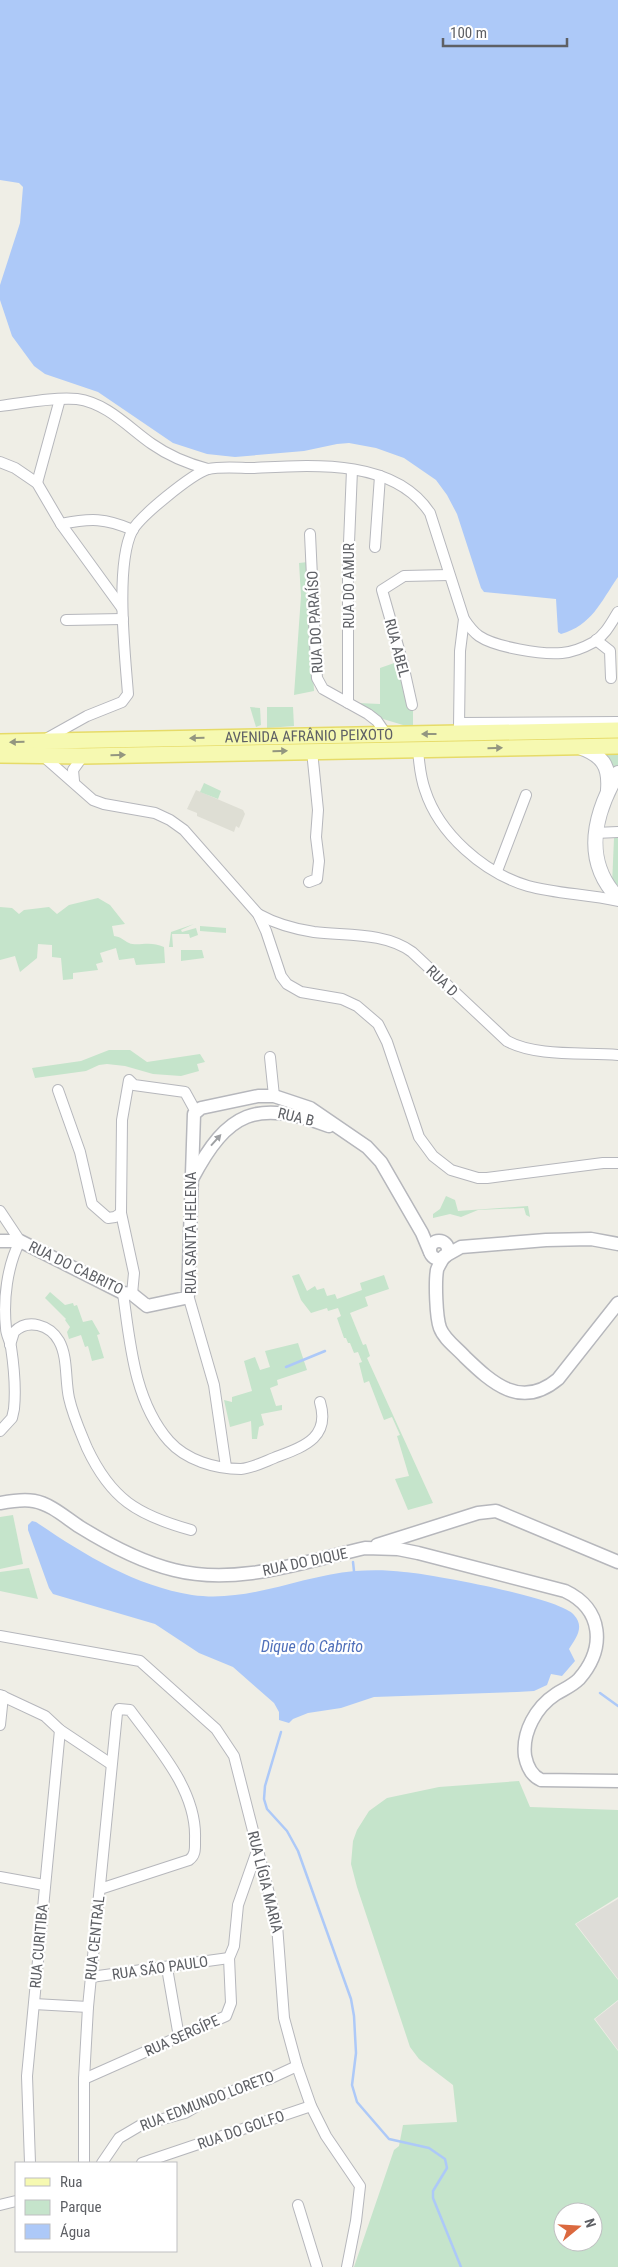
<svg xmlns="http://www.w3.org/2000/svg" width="618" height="2267" font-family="'Roboto Condensed',sans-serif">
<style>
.industrial{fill:#deddd8}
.education{fill:#deded4}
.green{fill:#c5e4cb;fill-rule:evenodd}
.water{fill:#adc9f8}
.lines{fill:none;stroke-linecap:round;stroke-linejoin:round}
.stream{stroke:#adc9f8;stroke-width:2.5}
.minor-casing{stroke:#b6b7bc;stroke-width:12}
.tertiary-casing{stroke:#b6b7bc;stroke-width:15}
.secondary-casing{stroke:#b7b9be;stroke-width:16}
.primary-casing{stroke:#e6db68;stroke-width:18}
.minor{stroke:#fff;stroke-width:10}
.tertiary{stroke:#fff;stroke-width:12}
.secondary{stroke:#fff;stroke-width:14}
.primary{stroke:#f6f9b1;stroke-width:15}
.oneway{fill:#939680}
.oneway2{fill:#9ea0a3}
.labels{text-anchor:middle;stroke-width:4.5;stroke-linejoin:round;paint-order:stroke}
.street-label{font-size:15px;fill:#5e6065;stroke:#fff}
.water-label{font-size:16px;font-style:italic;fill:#5070ba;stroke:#fff}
</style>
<rect width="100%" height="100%" fill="#efeee6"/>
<g class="industrial">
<path d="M618,1899v80l-42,-55z"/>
<path d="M618,2001v49l-23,-31z"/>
</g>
<path class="education" d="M196,790l47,20 2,4 -6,14 -3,-2 -2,6 -37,-16v-3l-10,-4z"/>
<g class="green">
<path d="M308,562l6,129 -20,4 7,-99 -2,-33z"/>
<path d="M400,661l13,43v24l-60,-18 5,-7 22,1v-36z"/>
<path d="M250,707l10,1 1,17 -5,2z"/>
<path d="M267,707h26l1,19 -27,2z"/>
<path d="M618,748v21l-4,5 -17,-25z"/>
<path d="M204,783l17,8 -3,8 -18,-7z"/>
<path d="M614,838h4v47h-6z"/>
<path d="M98,898l12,7 15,19 -13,2 2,10c7,1 9,4 15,7 9,4 20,-3 35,4l1,16 -29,2 -2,-7 -15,2 -3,-12 -16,5 3,9 -7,2 2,6 -25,3v6l-10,1 -2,-22 -9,-1v-12l-14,-1 -1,14 -17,14 -5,-16 -15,4v-53l12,1 7,6 5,-4 25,-3 8,7 12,-9z"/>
<path d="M194,924l-13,6 1,2 14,-4 2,7 -8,3 -1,-4h-17l1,13h-4l2,-15z"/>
<path d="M200,926l26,2v5l-26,-2z"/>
<path d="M181,950h21l2,8 -23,3z"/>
<path d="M109,1050h21l17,12 53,-8 5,8 -8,2 2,7 -18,5 -28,-2 -28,-8 -18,-2 -8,1 -13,6 -51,7 -3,-10 49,-7z"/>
<path d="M446,1196l9,4 3,11 70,-5 2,11 -4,-2 -2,-7 -46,2 -17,7 -11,-3 -17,4v-4l7,-5z"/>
<path d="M299,1274l8,17 8,-5 2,4 7,-2 3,8 8,-2 2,5 25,-9 -2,-7 24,-8 5,14 -24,8 3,9 -18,7 13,32 3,-1 4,12 -3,2 66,145 -25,7 -13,-31 14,-3 -12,-40 3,-1 -8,-18 -8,3 -15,-39 -5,2 -5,-20 3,-1 -4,-10 -4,1 -4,-10h-2l-2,-5h-2l-7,-20 4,-2 -3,-8 -10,3 -1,-3 -16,5 -10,-13 -9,-24z"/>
<path d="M50,1292l15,13 8,-2 1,3 3,-1 6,17 9,-2 8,14 -3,1 7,23 -12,3 -4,-15 -3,1 -4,-12 -12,4 -2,-7 3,-5 -5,-7 1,-1 -21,-21z"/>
<path d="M298,1343l9,27 -30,10 1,5 -8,3 6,18 6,-1v5l-21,4 3,11 -5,2 -2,12h-5l-1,-18 -21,6 -6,-27 8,2v-5l20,-6 -8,-30 11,-4 5,13 10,-3 -5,-16z"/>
<path d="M13,1515l10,49 -23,5v-52z"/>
<path d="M29,1568l9,31 -38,-8v-19z"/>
<path d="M519,1781l11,26 88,3v87l-43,27 43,56v20l-24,19 24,32v216h-264l40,-117 5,-4 4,-21 54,-3 -4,-37 -34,-26 -9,-12 -53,-160 -6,-23 2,-23 4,-11 12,-19 18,-13 52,-11zM563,2212h30v30h-30z"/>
</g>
<g class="water">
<path d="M0,0h618v577c-18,26 -26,48 -57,57l-3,-2 -2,-33 -72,-7 -3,-4 -24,-74 -10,-19 -11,-15 -32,-22 -28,-10 -27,-5 -12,1 -33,7 -69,6 -28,-3 -34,-11 -75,-51 -53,-18 -11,-8 -22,-30 -12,-36v-15l20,-62 3,-36 -4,-4 -19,-3z"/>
<path d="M32,1521l4,1c47,32 99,64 156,73 57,8 107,-19 163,-24 16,-1 33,-1 49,1 27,2 157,26 170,43 11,12 2,23 -5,34l6,12 -13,15 -11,-2 -4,11 -13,6 -17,1 -143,5 -33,11 -33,5 -15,6 -4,4 -10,-3v-8l-5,-9 -41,-36 -34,-14 -44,-29 -102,-30 -4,-6 -21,-58v-5z"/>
</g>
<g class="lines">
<g class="stream">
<path d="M286,1367l39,-16"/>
<path d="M353,1562l1,9"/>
<path d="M600,1693l18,13"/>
<path d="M281,1732l-16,54 -1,13 3,10 20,22 11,20 53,148 3,17 2,37 -4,32 5,17 32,37 40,9 16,11 2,9 -14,23v7l28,69"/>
</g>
<g class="minor-casing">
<g id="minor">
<path d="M0,406c25,-3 52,-9 77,-7 30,4 52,29 75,45 17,12 37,20 56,25"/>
<path d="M0,462l15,6 22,15 24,41 61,84"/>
<path d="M37,483l23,-84"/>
<path d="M61,524c30,-6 44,-6 72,6"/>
<path d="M310,534l6,129 1,15 6,11 45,25 9,7 9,13"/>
<path d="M375,547l5,-71"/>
<path d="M66,620l57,-1"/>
<path d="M596,640l14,11 1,27"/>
<path d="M348,703v-136l4,-97"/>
<path d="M412,705l-10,-45 -20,-70 22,-14 45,-1"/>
<path d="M460,723l158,-1"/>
<path d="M459,727l1,-76 4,-32"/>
<path d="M44,740l43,-24 35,-14 6,-8c-3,-40 -13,-128 4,-163 8,-15 60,-57 76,-62 14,-3 32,-1 46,-1 57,-3 140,-10 176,45l34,106c4,6 8,12 15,17 16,11 63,19 83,17 11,-1 23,-6 32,-11 12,-8 17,-19 24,-30"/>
<path d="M418,749c1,14 2,27 7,41 14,44 59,83 103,96 29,8 60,8 90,15"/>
<path d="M43,756l50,44 11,4 51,9 15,7 14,10 74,84 8,17 15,45 6,8 14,8 41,7 15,7 21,18 9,18 32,95 14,19 18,14 27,8h9l116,-15h15"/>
<path d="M74,781l-1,-11 10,-14"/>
<path d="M595,833l23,-1"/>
<path d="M497,871l29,-76"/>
<path d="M309,882l8,-3 2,-18 -3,-24 2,-27 -6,-59"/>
<path d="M258,914c18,10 36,15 56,18 33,4 70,0 98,20l95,89c29,16 78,11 111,14"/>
<path d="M270,1057l4,39"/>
<path d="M58,1090l22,62 12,52 16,14 7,-1 6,-4"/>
<path d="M0,1211l20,30c-13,25 -17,59 -14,87 0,7 4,12 5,19 3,20 5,42 3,62l-2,9 -12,13"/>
<path d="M123,1293c7,50 11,108 46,148 17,19 46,28 72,28 11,-1 23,-7 33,-11 28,-11 57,-19 46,-56"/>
<path d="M132,1294l2,-21 -13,-60 1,-93 7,-40 5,5 51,7 11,20"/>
<path d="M188,1295l26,90 12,82"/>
<path d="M10,1345l4,-13c14,-14 36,-7 45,9 9,16 6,39 10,57 4,18 11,33 18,50 24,51 50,67 104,82"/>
<path d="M0,1636l140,25 76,68 18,27 43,169 7,93 13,48 14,40 15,30 34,50 -4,35 -9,46"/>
<path d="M0,1695l45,21 15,14 51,34"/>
<path d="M0,1725l3,-29"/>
<path d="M0,1877l44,8"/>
<path d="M167,1968l12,69"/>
<path d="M91,1977l138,-19"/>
<path d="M34,2004l54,3"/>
<path d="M84,2079l142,-63 5,-13 -2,-45 5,-12 4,-41 19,-54"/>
<path d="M30,2163l-3,-87 33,-346"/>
<path d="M84,2163v-84l4,-72 29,-294 2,-4 11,1c27,37 67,80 65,129 0,9 1,16 -6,21l-89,29"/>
<path d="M102,2163l17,-25 22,-13 44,-12 24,-14 60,-20 28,-13"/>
<path d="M142,2163l169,-57"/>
<path d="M0,2205l16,-4"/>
<path d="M298,2205l19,62"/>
</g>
</g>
<g class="tertiary-casing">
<g id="tertiary">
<path d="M192,1179c36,-68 64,-80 137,-53"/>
<path d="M0,1241h20l103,52 9,1 15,12 38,-8 3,-3 6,-181 7,-6 57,-12h16l36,12 57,39 14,15 41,71 8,19"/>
<circle cx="439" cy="1250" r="9"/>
<path d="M444,1256c-2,5 -6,10 -7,14 -2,12 -1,47 3,58 4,11 17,20 25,29 27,26 56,53 93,22l60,-76"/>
<path d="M445,1256l16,-9 85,-7 45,-1 27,5"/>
<path d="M0,1503c11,-2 23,-4 34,-2 17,3 32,17 46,26 29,18 61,35 94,43 63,16 129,-8 191,-22l33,1 20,4 147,38c38,18 41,57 14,88 -7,7 -15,10 -23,15 -20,13 -34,38 -31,62 2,10 7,20 16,24l77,1"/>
<path d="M377,1545l101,-32 18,-2 122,51"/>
</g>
</g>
<g class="secondary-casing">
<g id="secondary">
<path d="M579,747c23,8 31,18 29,43"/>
<path d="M618,773c-24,41 -36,87 0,125"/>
</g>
</g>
<g class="primary-casing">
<g id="primary">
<path id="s1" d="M0,742l618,-12"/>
<path d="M0,755l83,1 535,-10"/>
</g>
</g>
<use href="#minor" class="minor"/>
<use href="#tertiary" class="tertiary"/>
<use href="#secondary" class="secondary"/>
<use href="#primary" class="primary"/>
</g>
<defs><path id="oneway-solid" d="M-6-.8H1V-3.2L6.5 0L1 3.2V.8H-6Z" transform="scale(1.25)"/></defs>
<g class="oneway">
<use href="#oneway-solid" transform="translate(429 734) rotate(-180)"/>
<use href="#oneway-solid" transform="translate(197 738) rotate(179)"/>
<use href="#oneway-solid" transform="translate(17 742) rotate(179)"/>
<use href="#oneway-solid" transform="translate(495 748) rotate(-1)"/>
<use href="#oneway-solid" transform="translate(280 751) rotate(-1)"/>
<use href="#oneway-solid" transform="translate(118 755) rotate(-1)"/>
</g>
<use class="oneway2" href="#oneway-solid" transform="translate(216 1140) rotate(-48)"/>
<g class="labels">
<g class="street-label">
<text transform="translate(349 586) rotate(-90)" y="5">RUA DO AMUR</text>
<text transform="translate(315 622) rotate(-93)" y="5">RUA DO PARAÍSO</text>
<text transform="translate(397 648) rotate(75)" y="5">RUA ABEL</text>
<text dy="5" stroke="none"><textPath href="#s1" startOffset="309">AVENIDA AFRÂNIO PEIXOTO</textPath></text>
<text transform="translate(442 981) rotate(44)" y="5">RUA D</text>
<text transform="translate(296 1117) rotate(13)" y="5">RUA B</text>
<text transform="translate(191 1233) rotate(-90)" y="5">RUA SANTA HELENA</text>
<text transform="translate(76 1268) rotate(26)" y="5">RUA DO CABRITO</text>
<text transform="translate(305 1562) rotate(-12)" y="5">RUA DO DIQUE</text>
<text transform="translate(265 1882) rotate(76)" y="5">RUA LÍGIA MARIA</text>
<text transform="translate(95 1938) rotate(-84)" y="5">RUA CENTRAL</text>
<text transform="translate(39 1946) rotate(-85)" y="5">RUA CURITIBA</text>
<text transform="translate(160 1968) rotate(-8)" y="5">RUA SÃO PAULO</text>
<text transform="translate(182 2036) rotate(-24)" y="5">RUA SERGÍPE</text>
<text transform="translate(207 2101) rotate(-21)" y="5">RUA EDMUNDO LORETO</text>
<text transform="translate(241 2130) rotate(-19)" y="5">RUA DO GOLFO</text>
</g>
<g class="water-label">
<text x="312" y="1652">Dique do Cabrito</text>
</g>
</g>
<rect x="15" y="2162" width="162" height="90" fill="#ffffff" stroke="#bfbfc1"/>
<rect x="25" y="2178" width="25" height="8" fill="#f6f9b1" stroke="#bfbfc1"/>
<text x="60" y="2187" font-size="15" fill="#5e6065">Rua</text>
<rect x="25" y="2200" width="25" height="15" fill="#c5e4cb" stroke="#bfbfc1"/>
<text x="60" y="2212" font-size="15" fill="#5e6065">Parque</text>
<rect x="25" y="2224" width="25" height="15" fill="#adc9f8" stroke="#bfbfc1"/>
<text x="60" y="2237" font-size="15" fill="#5e6065">Água</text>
<g transform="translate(578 2227) rotate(72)"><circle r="24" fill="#ffffff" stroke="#bfbfc1"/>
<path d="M0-4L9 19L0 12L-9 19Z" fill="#db693f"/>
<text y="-8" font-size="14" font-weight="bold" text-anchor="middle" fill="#5e6065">N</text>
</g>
<path d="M443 38v8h124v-8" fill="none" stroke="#5e6065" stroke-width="2.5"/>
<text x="450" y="38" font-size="15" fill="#5e6065" stroke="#ffffff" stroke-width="4" paint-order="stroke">100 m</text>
</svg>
